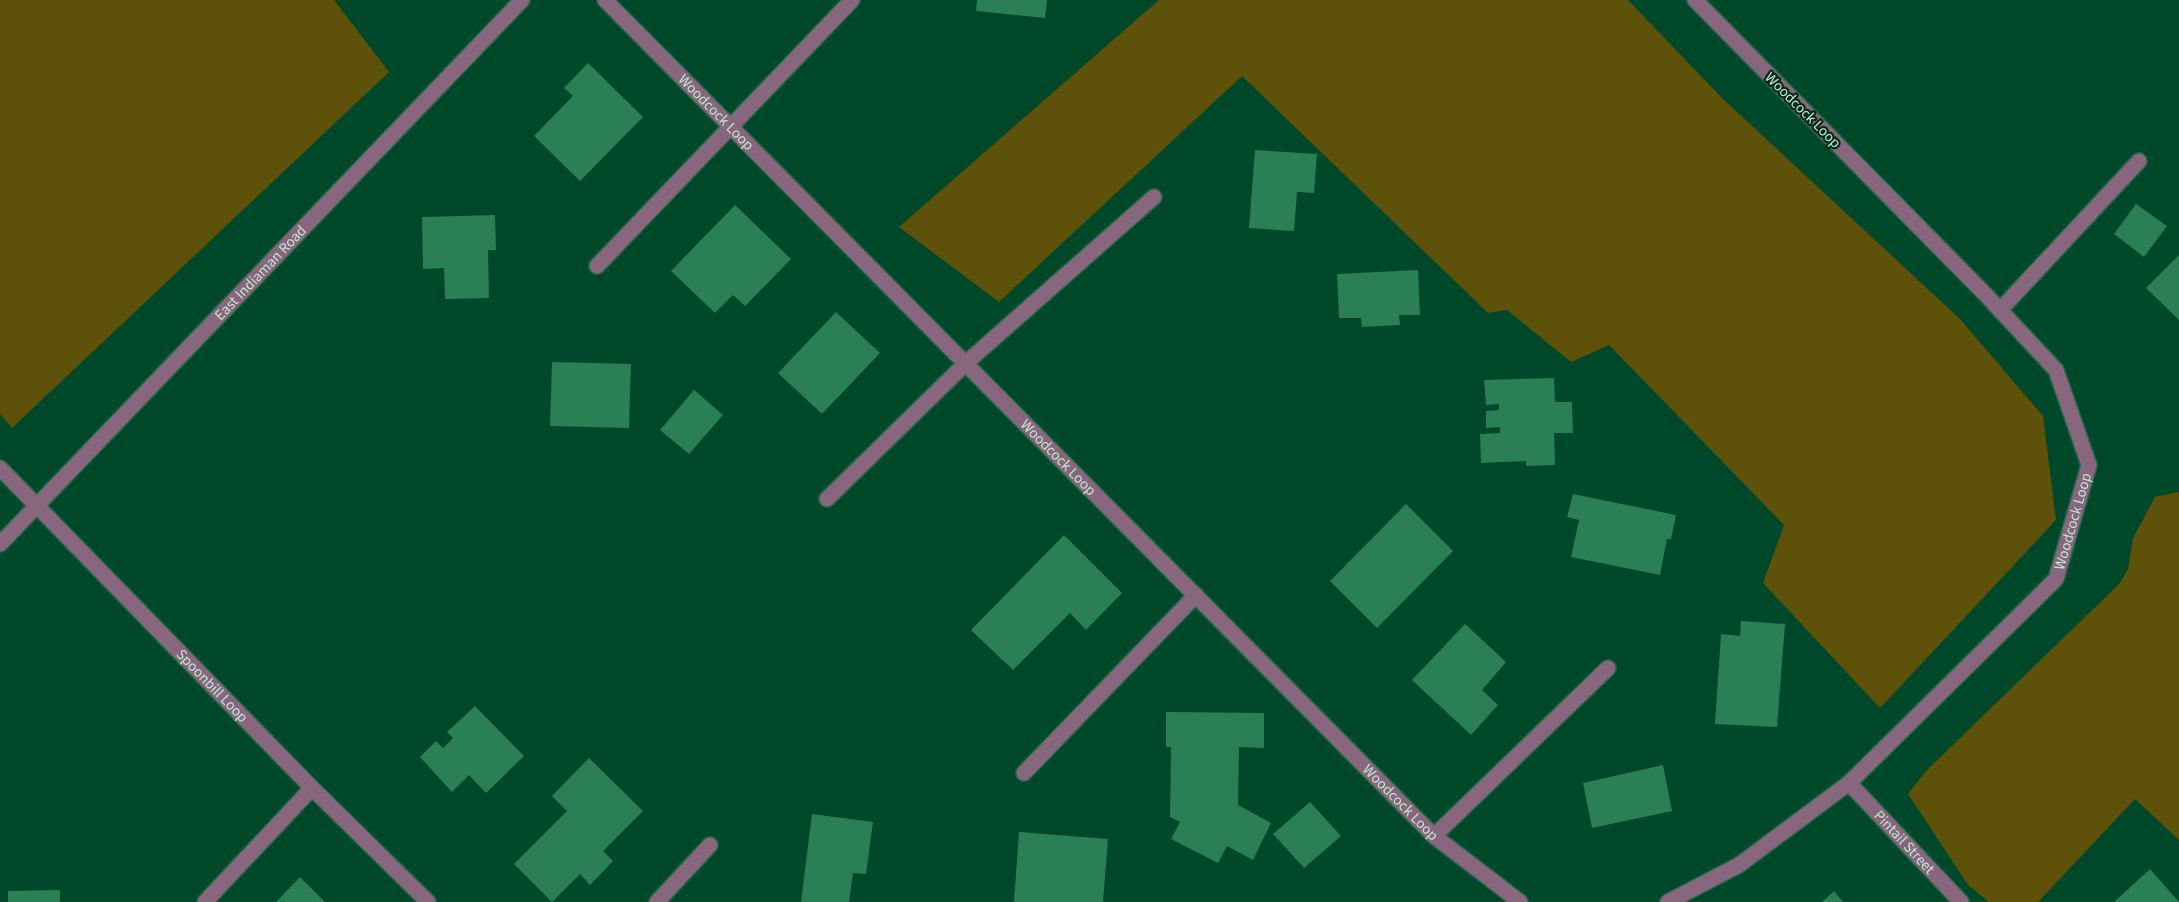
<svg xmlns="http://www.w3.org/2000/svg" width="2179" height="902" font-family="'Source Sans 3',sans-serif">
<style>
.green{fill:#5e5109}
.building{fill:#2a7f54}
.lines{fill:none;stroke-linecap:round;stroke-linejoin:round}
.minor-casing{stroke:#236548;stroke-width:18}
.minor{stroke:#88677e;stroke-width:15}
.labels{text-anchor:middle;stroke-width:4.5;stroke-linejoin:round;paint-order:stroke}
.street-label{font-size:15px;fill:#c0e7cf;stroke:#062a18}
</style>
<rect width="100%" height="100%" fill="#00482a"/>
<g class="green">
<path d="M0,0h334l55,72 -377,356 -12,-14z"/>
<path d="M1159,0h469l94,98 238,221 83,97 13,104 -176,188 -117,-125 21,-58 -175,-180 -38,17 -64,-52 -19,3 -246,-237 -243,226 -100,-75z"/>
<path d="M2179,492v348l-44,-41 -97,103h-49l-21,-17 -60,-91 18,-23 194,-188 8,-14 5,-31 22,-41z"/>
</g>
<g class="building">
<path d="M977,0h70l-2,18 -69,-7z"/>
<path d="M588,63l55,54 -63,64 -46,-45 39,-40 -9,-8z"/>
<path d="M1255,150l62,4 -3,39 -17,-1 -3,39 -45,-3z"/>
<path d="M2136,204l31,22 -23,31 -30,-23z"/>
<path d="M735,205l56,54 -46,47 -12,-11 -18,18 -44,-42z"/>
<path d="M495,215l1,35h-8l1,48 -44,1 -1,-31 -21,1 -1,-52z"/>
<path d="M2179,255v65l-33,-32z"/>
<path d="M1418,270l2,45h-21l1,10 -38,2 -1,-9h-22l-2,-44z"/>
<path d="M836,312l44,41 -58,61 -44,-41z"/>
<path d="M552,362l79,2 -2,64 -79,-2z"/>
<path d="M1554,378l1,24h17l1,31h-19l1,32 -29,1v-5l-45,2 -1,-29 20,-1v-6l-14,1v-17l13,-1v-6l-13,1 -2,-25z"/>
<path d="M694,390l29,25 -34,39 -29,-24z"/>
<path d="M1573,494l103,21 -5,24h-4l-7,36 -89,-18 8,-37 -12,-3z"/>
<path d="M1406,504l47,47 -76,77 -47,-47z"/>
<path d="M1064,535l58,58 -36,37 -16,-17 -57,57 -42,-40z"/>
<path d="M1741,621l44,3 -8,103 -62,-3 6,-90 19,2z"/>
<path d="M1465,624l41,38 -24,28 16,15 -27,30 -59,-55z"/>
<path d="M475,706l49,50 -38,37 -17,-18 -17,17 -32,-35 16,-16 7,7 10,-10 -6,-6z"/>
<path d="M1166,712l98,1v35l-25,-1 -1,58 33,18 -18,37 -26,-14 -9,17 -47,-24 9,-17 -10,-5 1,-70h-5z"/>
<path d="M589,758l54,53 -40,40 10,10 -23,24 -10,-11 -28,28 -38,-38 53,-53 -15,-15z"/>
<path d="M1663,765l9,46 -80,17 -9,-45z"/>
<path d="M1310,802l31,34 -37,32 -31,-34z"/>
<path d="M812,814l61,8 -7,52 -13,-1 -4,29h-48z"/>
<path d="M1019,832l89,7 -5,63h-89z"/>
<path d="M2150,869l29,33h-65z"/>
<path d="M300,877l25,25h-49z"/>
<path d="M60,890v12h-52v-11z"/>
<path d="M1834,891l9,11h-21z"/>
</g>
<g class="lines">
<g class="minor-casing">
<g id="minor">
<path id="s1" d="M605,0l829,836 86,66"/>
<path d="M597,266l255,-266"/>
<path d="M2000,310l139,-149"/>
<path id="s2" d="M0,468l312,320 116,114"/>
<path d="M827,499l139,-136 188,-166"/>
<path id="s3" d="M0,544l522,-544"/>
<path d="M1024,773l172,-178"/>
<path id="s4" d="M1849,783l112,119"/>
<path d="M1434,836l174,-168"/>
<path d="M205,902l107,-114"/>
<path d="M657,902l53,-57"/>
<path id="s5" d="M1668,902l71,-37 110,-82 207,-204 33,-114 -33,-95 -71,-76 -290,-294"/>
</g>
</g>
<use href="#minor" class="minor"/>
</g>
<g class="labels">
<g class="street-label">
<text transform="translate(1803 110) rotate(45)" y="5">Woodcock Loop</text>
<text dy="5" stroke="none"><textPath href="#s1" startOffset="158">Woodcock Loop</textPath></text>
<text dy="5" stroke="none"><textPath href="#s3" startOffset="376">East Indiaman Road</textPath></text>
<text dy="5" stroke="none"><textPath href="#s1" startOffset="644">Woodcock Loop</textPath></text>
<text dy="5" stroke="none"><textPath href="#s5" startOffset="568">Woodcock Loop</textPath></text>
<text dy="5" stroke="none"><textPath href="#s2" startOffset="304">Spoonbill Loop</textPath></text>
<text dy="5" stroke="none"><textPath href="#s1" startOffset="1130">Woodcock Loop</textPath></text>
<text dy="5" stroke="none"><textPath href="#s4" startOffset="81">Pintail Street</textPath></text>
</g>
</g>
</svg>
